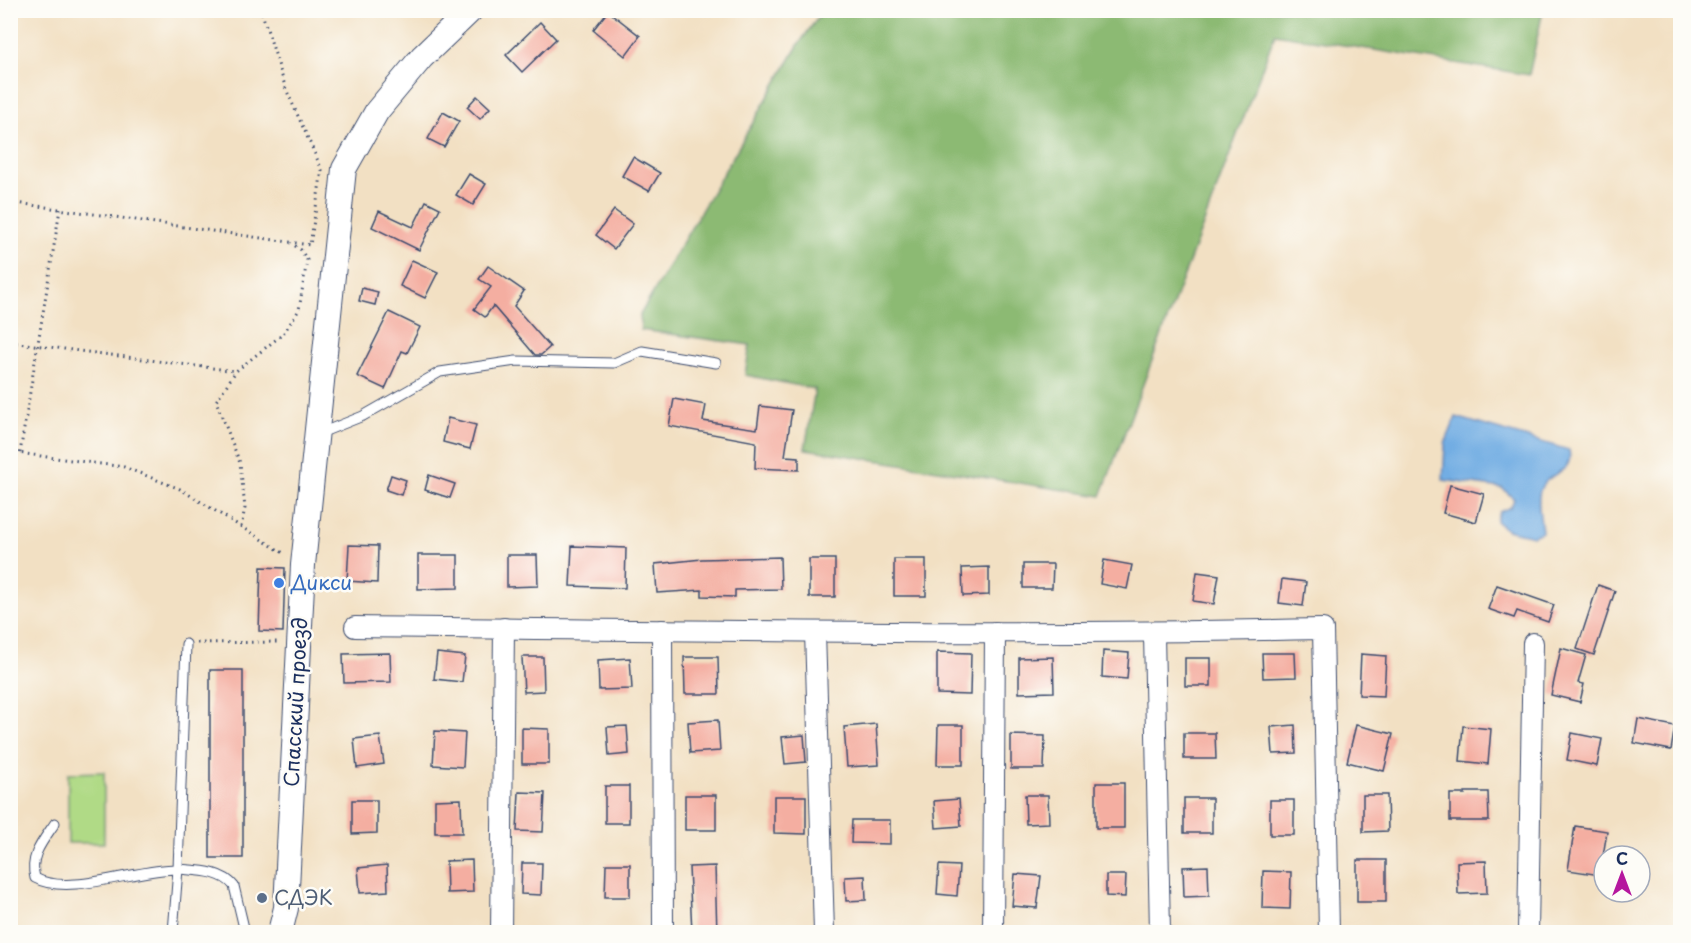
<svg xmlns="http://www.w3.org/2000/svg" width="1691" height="943" font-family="'Playpen Sans',sans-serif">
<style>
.green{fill:#b0da86;stroke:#668472;stroke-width:1.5}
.forest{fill:#8cba73;stroke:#547468;stroke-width:1.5}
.water{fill:#72ade3;stroke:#466ea0;stroke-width:1.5}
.building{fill:#f4aea1}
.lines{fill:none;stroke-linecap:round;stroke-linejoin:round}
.service-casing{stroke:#3b4a6d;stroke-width:11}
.minor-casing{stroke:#3b4a6d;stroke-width:22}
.tertiary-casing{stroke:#3b4a6d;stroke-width:26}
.path{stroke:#3b4a6d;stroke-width:3;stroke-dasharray:1.5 4.5;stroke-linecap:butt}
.service{stroke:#fff;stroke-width:9}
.minor{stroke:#fff;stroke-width:20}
.tertiary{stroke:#fff;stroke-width:24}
.shop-dot{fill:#3f7fe0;stroke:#fdfcf7;stroke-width:2}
.service-dot{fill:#5c6f8a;stroke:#fdfcf7;stroke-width:2}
.labels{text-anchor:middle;stroke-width:5;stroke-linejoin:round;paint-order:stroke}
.shop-label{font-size:20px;fill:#366cbe;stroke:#fdfcf7;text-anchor:start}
.street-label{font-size:20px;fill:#1b2f5e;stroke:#fdfcf7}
.service-label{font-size:20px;fill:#4e5e75;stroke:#fdfcf7;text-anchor:start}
</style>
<rect width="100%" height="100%" fill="#fdfcf7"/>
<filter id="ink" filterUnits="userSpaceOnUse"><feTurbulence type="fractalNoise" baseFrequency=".0167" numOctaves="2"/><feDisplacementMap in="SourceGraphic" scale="12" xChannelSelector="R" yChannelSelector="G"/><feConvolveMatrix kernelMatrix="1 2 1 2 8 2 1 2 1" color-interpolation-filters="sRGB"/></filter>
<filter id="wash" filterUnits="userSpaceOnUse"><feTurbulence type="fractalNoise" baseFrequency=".008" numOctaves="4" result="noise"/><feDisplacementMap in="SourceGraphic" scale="24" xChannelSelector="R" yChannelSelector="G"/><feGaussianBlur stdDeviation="1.35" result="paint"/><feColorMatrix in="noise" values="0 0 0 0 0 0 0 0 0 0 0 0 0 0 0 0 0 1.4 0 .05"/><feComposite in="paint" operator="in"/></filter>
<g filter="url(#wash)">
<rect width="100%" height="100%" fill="#f2e0c3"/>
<path class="green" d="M104,772v71h-36v-70z"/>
<path class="forest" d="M823,10h720v1l-14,64 -254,-41 -174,462 -296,-47 10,-60 -70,-14 5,-30 -109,-15 -1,-15 159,-271z"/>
<path class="water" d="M1456,417l113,33c5,25 -18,19 -28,38 -5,12 0,31 1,44l-9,4 -26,-6 -11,-9 3,-9 12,-5 3,-8 -12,-11 -59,-8 2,-36z"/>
<g id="blocks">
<g class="building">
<path d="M608,11l32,25 -15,20 -32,-26z"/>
<path d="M540,22l16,17 -34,33 -16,-17z"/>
<path d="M477,96l13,12 -10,11 -13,-12z"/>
<path d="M443,112l16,9 -15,26 -16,-8z"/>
<path d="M633,157l27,16 -11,18 -27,-15z"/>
<path d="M469,174l17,10 -13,21 -17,-10z"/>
<path d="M426,201l14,7 -21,42 -47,-23 7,-16 34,16z"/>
<path d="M614,210l19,14 -19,25 -18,-14z"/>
<path d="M412,260l26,12 -13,26 -25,-12z"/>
<path d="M488,266l36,25 -10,15 36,41 -9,8h-6l-42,-49 -8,11 -11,-8 17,-22 -12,-8z"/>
<path d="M362,288l16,4 -3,13 -16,-4z"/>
<path d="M389,312l31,15 -13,26 -5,-2 -17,38 -28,-13z"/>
<path d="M674,399l32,6 -3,16 54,8 3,-23 32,4 -7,46 14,1v13l-44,-2 1,-26 -87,-16z"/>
<path d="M448,418l28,7 -6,24 -27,-7z"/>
<path d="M391,475l15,5 -5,15 -15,-5z"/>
<path d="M429,475l26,9 -5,14 -25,-8z"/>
<path d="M1450,485l34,9 -8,28 -33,-9z"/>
<path d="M349,545l29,1 -1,37 -30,-2z"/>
<path d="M572,546l54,2 -1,40 -55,-2z"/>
<path d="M418,555h40v33l-40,1z"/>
<path d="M507,555h30l1,31 -31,1z"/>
<path d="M780,557l1,32 -46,1v7l-33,-1v-6l-45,3 -2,-29 47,-5z"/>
<rect x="809" y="559" width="26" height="38"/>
<rect x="894" y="559" width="32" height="37"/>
<path d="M1104,560l28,5 -5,24 -27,-5z"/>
<path d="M1023,564h30l-1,24h-29z"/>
<path d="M261,567l24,1 -2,64 -24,-1z"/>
<path d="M989,567v28l-26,1 -1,-28z"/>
<path d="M1197,572l22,3 -5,29 -21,-3z"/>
<path d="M1282,579l24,3 -3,24 -24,-3z"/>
<path d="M1497,585l57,20 -6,17 -31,-11 -3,7 -26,-9z"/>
<path d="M1598,585l17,6 -21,64 -17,-6z"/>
<path d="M1561,648l25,7 -8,28 6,1 -4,18 -29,-7z"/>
<path d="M1103,651l26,2 -2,26 -25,-2z"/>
<path d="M937,652l34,1 -1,42 -33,-1z"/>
<path d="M390,653l1,29 -47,1 -1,-29z"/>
<path d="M437,653l28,3 -3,26 -28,-3z"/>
<path d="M1262,653h33l1,24 -33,1z"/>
<path d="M1361,654l25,2 -2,40 -25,-1z"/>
<path d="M522,657h21l1,34 -20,1z"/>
<path d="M684,657h34l1,37h-34z"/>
<path d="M1053,657l1,35 -35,1v-35z"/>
<path d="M630,658l2,31 -33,1 -1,-30z"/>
<rect x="1185" y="658" width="26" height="28"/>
<rect x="210" y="670" width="33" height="188"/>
<path d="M1638,719l37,7 -4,24 -37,-7z"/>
<path d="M718,720l2,31 -30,2 -2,-31z"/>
<path d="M876,724l3,41 -32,2 -3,-40z"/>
<path d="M938,725h25v40h-26z"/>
<path d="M1295,725l1,28 -23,1 -2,-27z"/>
<path d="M1356,725l37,9 -9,37 -37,-9z"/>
<path d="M627,726l2,28 -20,2 -2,-29z"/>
<path d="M1463,726l28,3 -3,35 -28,-3z"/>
<path d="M522,728l27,1v35h-27z"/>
<path d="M435,731l30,2 -2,34 -30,-2z"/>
<path d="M1184,733h31l1,26h-32z"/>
<path d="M1572,733l30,6 -5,27 -30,-6z"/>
<path d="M804,735l2,27 -21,2 -3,-27z"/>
<path d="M1011,735l34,1 -1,33h-33z"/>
<path d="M380,736l4,28 -27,4 -3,-29z"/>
<rect x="1096" y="783" width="28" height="45"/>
<rect x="605" y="786" width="24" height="37"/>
<path d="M519,792l26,1 -2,39 -26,-1z"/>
<path d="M1465,792h23l1,29h-39v-27h15z"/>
<rect x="685" y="795" width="31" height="35"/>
<path d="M1025,795h23l1,28 -23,1z"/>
<path d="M1363,795h24l1,36 -25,1z"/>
<path d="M774,796h32v38l-32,-1z"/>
<rect x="1184" y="798" width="28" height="35"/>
<path d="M461,799l1,34h-27v-33z"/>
<path d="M959,799l2,27 -25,2 -2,-27z"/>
<path d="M352,800h25v33l-25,1z"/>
<rect x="1270" y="800" width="24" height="35"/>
<path d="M852,820h38v24l-39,-1z"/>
<path d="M1575,826l32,5 -7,44 -32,-5z"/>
<path d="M472,860l1,32 -26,1 -1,-32z"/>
<rect x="1357" y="860" width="29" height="42"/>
<path d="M1486,861l1,32 -29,1 -1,-32z"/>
<path d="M522,863h20l-1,32 -20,-1z"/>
<path d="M606,864h24v33h-25z"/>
<path d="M387,865l1,26 -28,2 -2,-25z"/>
<path d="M939,865l20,1 -2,30 -20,-2z"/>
<path d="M715,866l2,67h-25l-3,-66z"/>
<path d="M1208,866l1,30 -25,1 -1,-30z"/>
<path d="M1263,871l28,1 -1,37 -28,-1z"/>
<path d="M1015,874l26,2 -4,32 -25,-2z"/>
<path d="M1106,875h20l-1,22 -19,-1z"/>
<path d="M865,876l1,24 -20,1 -1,-24z"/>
</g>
</g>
</g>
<g filter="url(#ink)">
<use href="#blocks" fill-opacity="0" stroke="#3b4a6d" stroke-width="1.5"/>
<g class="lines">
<g class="service-casing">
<g id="service">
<path d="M318,434l45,-18 77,-44 76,-11 98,2 28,-12 74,12"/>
<path d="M186,644l-8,225c20,2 43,1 56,17l11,46"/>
<path d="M55,823c-12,18 -26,33 -20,55 34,19 104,-10 143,-9l-5,63"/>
</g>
</g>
<g class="minor-casing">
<g id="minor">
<path d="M355,627c322,3 645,9 968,2l6,303"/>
<path d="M662,630l1,302"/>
<path d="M815,632l9,300"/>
<path d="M1154,633l6,299"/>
<path d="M501,932l3,-304"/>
<path d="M993,932l2,-300"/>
<path d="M1528,932l5,-289"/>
</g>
</g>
<g class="tertiary-casing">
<path id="tertiary" d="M280,932l6,-24 17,-343 41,-396 33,-58 45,-54 49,-47"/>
</g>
<g class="path">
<path d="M10,202l300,43 12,-75 -36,-81 -25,-79"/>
<path d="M10,342l225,29"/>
<path d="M10,452l114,15 56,22 105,65"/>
<path d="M20,453l40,-244"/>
<path d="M241,527l4,-19 -5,-45 -24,-62 20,-30 47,-37 16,-24 8,-50 -6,-10 -10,-7"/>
<path d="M197,643l83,-1"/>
</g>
<use href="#service" class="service"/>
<use href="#minor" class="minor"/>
<use href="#tertiary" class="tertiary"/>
</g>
</g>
<circle class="shop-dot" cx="279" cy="583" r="6"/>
<circle class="service-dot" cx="262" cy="898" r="6"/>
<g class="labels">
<g class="shop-label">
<text x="291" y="590">Дикси</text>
</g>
<g class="street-label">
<text transform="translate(296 702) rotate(-87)" y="7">Спасский проезд</text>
</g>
<g class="service-label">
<text x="274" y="905">СДЭК</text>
</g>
</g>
<rect width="1691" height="943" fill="none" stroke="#fdfcf7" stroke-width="36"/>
<g transform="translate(1622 874)"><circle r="28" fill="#fdfcf7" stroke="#a3aaba" stroke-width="1.5"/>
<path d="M0-4.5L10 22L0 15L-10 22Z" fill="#b5179e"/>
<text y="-9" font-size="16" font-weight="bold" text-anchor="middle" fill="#1b2f5e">С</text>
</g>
</svg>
